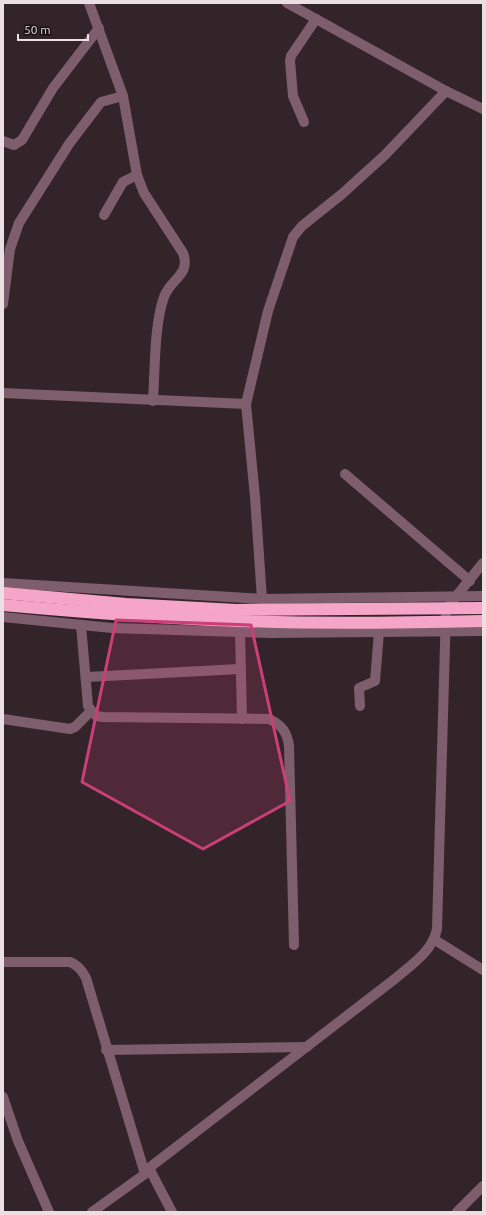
<svg xmlns="http://www.w3.org/2000/svg" width="486" height="1215" font-family="Ubuntu,sans-serif">
<style>
.lines{fill:none;stroke-linecap:round;stroke-linejoin:round}
.minor{stroke:#7e5e6c;stroke-width:10}
.highway{stroke:#f5a6c8;stroke-width:12}
.marked{fill:#ca4076;fill-opacity:0.2;stroke:#ca4076;stroke-width:3;stroke-linejoin:round}
</style>
<rect width="100%" height="100%" fill="#33242a"/>
<g class="lines">
<g class="minor">
<path d="M287,3l159,88 37,18"/>
<path d="M123,96l14,79 7,18 39,60c8,22 -12,25 -19,44 -10,27 -9,75 -11,104"/>
<path d="M304,122l-11,-26 -3,-35 1,-5 25,-37"/>
<path d="M3,141l11,4 8,-5 31,-52 46,-60"/>
<path d="M104,215l19,-33 14,-7"/>
<path d="M3,304l7,-55 9,-26 50,-79 32,-42 22,-6 -34,-93"/>
<path d="M3,393l243,11"/>
<path d="M345,474l125,107"/>
<path d="M3,583l259,16 221,-3"/>
<path d="M262,599l-7,-102 -9,-93 22,-93 25,-74 9,-11 40,-32 43,-39 61,-64"/>
<path d="M3,617l109,11 158,5 213,-2"/>
<path d="M81,625l7,81 8,10 7,1 166,2c13,6 18,13 20,27l5,199"/>
<path d="M240,632l2,87"/>
<path d="M87,677l153,-8"/>
<path d="M360,706l-1,-18 16,-7 4,-49"/>
<path d="M3,719l67,10 5,-2 16,-16"/>
<path d="M435,940l48,30"/>
<path d="M3,962h67c8,3 12,8 16,16l59,196"/>
<path d="M106,1050l201,-3"/>
<path d="M3,1097l15,44 31,71"/>
<path d="M149,1168l23,44"/>
<path d="M92,1212l53,-38 4,-6 247,-190c16,-14 36,-26 41,-49l9,-320 37,-46"/>
<path d="M457,1212l26,-26"/>
</g>
<g class="highway">
<path d="M3,593l123,11 110,6 247,-2"/>
<path d="M3,605c77,7 155,13 232,16 83,3 166,2 248,0"/>
</g>
</g>
<path class="marked" d="M116,620l135,5 39,176 -87,48 -121,-67z"/>
<rect width="486" height="1215" fill="none" stroke="#eae0e4" stroke-width="8"/>
<path d="M18 34v6h70v-6" fill="none" stroke="#eae0e4" stroke-width="2"/>
<text x="24" y="34" font-size="12" fill="#eae0e4" stroke="#161012" stroke-width="3" paint-order="stroke">50 m</text>
</svg>
